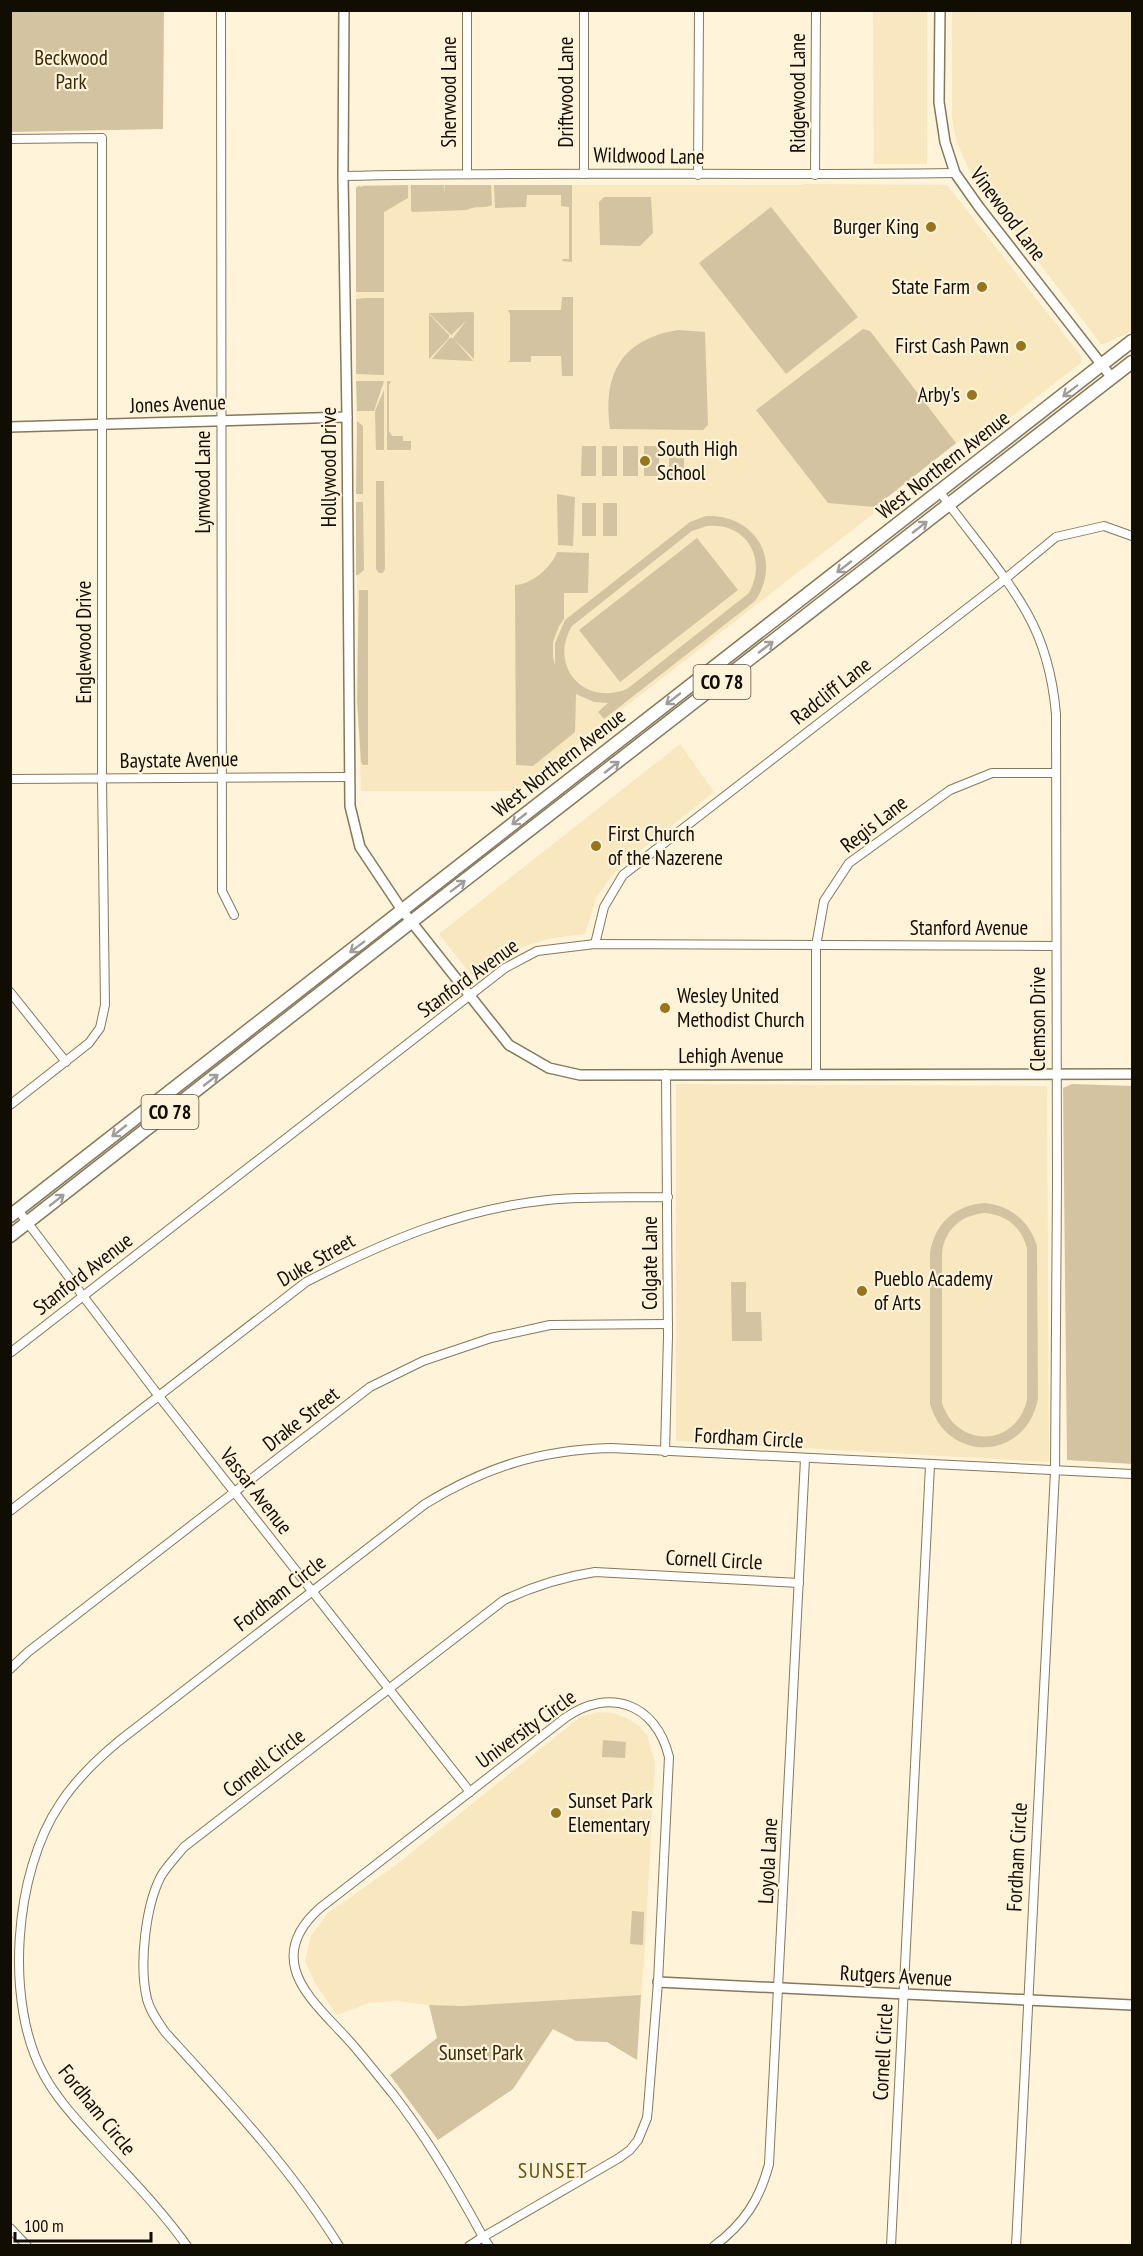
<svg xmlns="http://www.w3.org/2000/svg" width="1143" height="2256" font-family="'PT Sans Narrow',sans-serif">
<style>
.built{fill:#f8e7bf}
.green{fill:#d3c3a0;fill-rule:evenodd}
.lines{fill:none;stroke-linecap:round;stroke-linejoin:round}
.minor-casing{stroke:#85785b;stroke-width:10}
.tertiary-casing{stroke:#85785b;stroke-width:12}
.primary-casing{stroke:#85785b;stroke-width:15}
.minor{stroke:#fff;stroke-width:8}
.tertiary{stroke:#fff;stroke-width:9}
.primary{stroke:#fff;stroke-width:12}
.oneway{stroke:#a09e9a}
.poi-dot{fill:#96751d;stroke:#fff3da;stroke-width:2}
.labels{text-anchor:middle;stroke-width:4.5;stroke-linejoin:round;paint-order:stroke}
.shield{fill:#fff3da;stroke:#595244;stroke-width:1.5}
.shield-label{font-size:20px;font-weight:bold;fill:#120d03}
.park-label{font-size:21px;fill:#382a09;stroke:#fff3da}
.street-label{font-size:21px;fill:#120d03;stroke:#fff3da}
.poi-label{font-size:21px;fill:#120d03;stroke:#fff3da;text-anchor:start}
.neighbourhood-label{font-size:22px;letter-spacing:1.5px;fill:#685217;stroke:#fff3da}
</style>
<rect width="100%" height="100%" fill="#fff3da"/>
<g class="built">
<path d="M873,11h54v153h-53z"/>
<path d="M952,11h180v319l-4,3 -24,11h-3l-130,-170 -14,-31 -5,-24z"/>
<path d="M803,184l144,1 134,171 1,6 -103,80 -8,-10 -96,75 -2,7 -356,277h-156l-4,-130 -1,-473 2,-3h445z"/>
<path d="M680,744l34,48 -96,76 -21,28 -12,38 -32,4 -25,7 -20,9 -31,23 -5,-1 -33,-42z"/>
<path d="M676,1084l371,2 2,376 -373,-21z"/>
<path d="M598,1712l14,1 13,4 13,8 9,10 8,27 -11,201 -3,32 -178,11 -34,-1 -32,-4 -28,2 -32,12 -21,-30 -11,-24 6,-25 17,-23 68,-48 183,-147z"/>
</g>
<g class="green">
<path d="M10,11h154l-1,118 -152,3z"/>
<path d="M408,185v13l-24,14v80h-28v-104l2,-2 4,1 1,-1z"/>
<path d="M411,185h33v8l1,-8h46l1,20c-8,4 -17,0 -25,5l-54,2 -2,-1z"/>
<path d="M494,185h78v77l-10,-1 1,-2h6v-52l-8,-1v-11h-34l-1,12 -31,1z"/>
<path d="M604,197h47l2,36 -13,13 -40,-1 -1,-43z"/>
<path d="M771,207l87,110 -72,57 -87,-111z"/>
<path d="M562,297h11v79h-11l-1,-20h-30v6h-23l2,-2v-46l-2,-4h53z"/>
<path d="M367,298h17v77l-28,-1v-75z"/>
<path d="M473,312l1,1v46l-21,-21 13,-17 -15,14 -22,-22z"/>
<path d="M429,314l20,21v3l-20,21z"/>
<path d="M863,329l7,2 86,112 -81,64 -47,-4 -72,-93z"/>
<path d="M678,330l27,2 3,93 -5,5 -93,-1c-8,-56 12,-90 68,-99z"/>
<path d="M450,338h3l20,23 -41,-2 -2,2z"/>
<path d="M356,381h28l-10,30h-17z"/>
<path d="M387,381h4l-2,4v46l3,5h11v5h8v9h-24z"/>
<path d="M384,390v60h-8l-1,-39z"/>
<path d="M357,421l6,5v68h-7z"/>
<path d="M582,446h14v30h-15z"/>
<rect x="602" y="446" width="15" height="30"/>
<rect x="623" y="446" width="15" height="30"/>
<rect x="644" y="446" width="15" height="30"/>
<rect x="669" y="446" width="15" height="30"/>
<path d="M376,481h8l1,88 -2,4h-4l-3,-4z"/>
<path d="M557,494l18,3 -2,49 -15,-1z"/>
<path d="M356,502h7l1,68 -6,5h-2z"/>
<rect x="582" y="503" width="14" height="33"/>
<rect x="603" y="503" width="14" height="33"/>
<path d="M706,516c49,-2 77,44 49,85l-151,118 -6,-7 10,-9 -14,-1 -18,-8 -1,38 -42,34 -17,-1 -1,-180c16,0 37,-18 42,-33l32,1 -1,40h-24v26l-5,7 -6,16v14l2,10v-23l10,-23 125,-98zM707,526c39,-4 61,32 42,67l-122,96c-43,18 -79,-23 -55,-63l120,-95z"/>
<path d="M697,538l41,52 -118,92 -41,-52z"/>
<path d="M359,590h9v175h-5l-2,-3 -4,-61z"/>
<path d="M1072,1084l60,2v378l-65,-4 -4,-372z"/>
<path d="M985,1203c26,3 44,18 52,43l1,153c-12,62 -91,65 -108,5v-151c5,-30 25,-48 55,-50zM985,1213c22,2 36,14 42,35v152c-11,47 -70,49 -85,3v-150c3,-24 19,-38 43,-40z"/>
<path d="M731,1282h15v30h15l1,29h-30z"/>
<path d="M603,1740l23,2 -1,16 -23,-1z"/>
<path d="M632,1911l12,1 -1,33 -13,-1z"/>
<path d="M641,1995l-4,65 -30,-18 -31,-1 -23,-12 -40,60 -75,51 -48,-65 47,-37 -8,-33 34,1z"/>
</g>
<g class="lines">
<g class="minor-casing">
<g id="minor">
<path d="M221,10l1,881 12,24"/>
<path d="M467,10v163"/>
<path d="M584,10v164"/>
<path d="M10,139l92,-1v641l3,226 -5,23 -11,15 -79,62"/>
<path d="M698,175l1,-165"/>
<path d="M815,175l1,-165"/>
<path d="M343,176c204,-5 408,0 612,-3"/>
<path d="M940,492c28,40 63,78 87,121 17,30 26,67 29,101l1,467 -2,290 -39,775"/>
<path d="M10,779l338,-2"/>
<path d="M595,944l9,-37 19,-32 382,-296 51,-42 48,-11 28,10"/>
<path d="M10,992l56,70"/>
<path d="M816,1075v-129l8,-45 25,-38 101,-73 42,-17h64"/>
<path d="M18,1210l140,185 312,397"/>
<path d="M10,1353l495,-385 32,-17 58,-7 461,2"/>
<path d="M665,1452l3,-116 -2,-262"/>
<path d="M10,1511l296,-229c78,-40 154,-73 242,-82 40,-4 81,-2 120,-3"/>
<path d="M10,1669l18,-17 342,-265 53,-26 68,-23 59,-13 118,-1"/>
<path d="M10,2228l17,18"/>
<path d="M187,2246c-27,-38 -61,-72 -93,-107 -18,-20 -37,-40 -50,-64 -40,-72 -30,-203 16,-271 16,-25 36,-44 59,-63l306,-237c61,-37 114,-54 186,-56l521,26"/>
<path d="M339,2246c-49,-79 -112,-146 -174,-214 -7,-10 -15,-21 -18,-33 -8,-33 -2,-92 14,-123 6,-10 15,-19 23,-29l320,-247c30,-14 58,-23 91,-28l204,11"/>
<path d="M469,2246l14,-9 136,-79 11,-8 8,-10 9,-22 1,-10 10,-126 11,-225c-13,-54 -60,-70 -104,-39l-245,190c-17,15 -31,35 -25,60 6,27 39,55 57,76 14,16 27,33 41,50 35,45 63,93 90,143l6,9"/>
<path d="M714,2246c30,-22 46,-47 55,-82l36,-705"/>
<path d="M891,2246l39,-781"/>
</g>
</g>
<g class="tertiary-casing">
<g id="tertiary">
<path d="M344,10l-1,166 4,241 3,389 10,41 42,63 107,135 40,23 31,7 552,-1"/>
<path d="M940,10l-1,92 6,40 10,31 24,34 133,171"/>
<path d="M10,427l337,-10"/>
<path d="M658,1982l474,23"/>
</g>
</g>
<g class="primary-casing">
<g id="primary">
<path d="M10,1216l1122,-875"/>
<path d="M10,1236l401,-314 721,-560"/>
</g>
</g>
<use href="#minor" class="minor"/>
<use href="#tertiary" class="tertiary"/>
<use href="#primary" class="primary"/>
</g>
<defs><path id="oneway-shaft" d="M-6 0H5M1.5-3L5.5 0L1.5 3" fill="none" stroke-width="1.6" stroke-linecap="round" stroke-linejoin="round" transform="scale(1.5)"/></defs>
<g class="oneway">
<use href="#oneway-shaft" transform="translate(1070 391) rotate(143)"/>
<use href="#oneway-shaft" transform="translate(920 527) rotate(-38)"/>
<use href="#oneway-shaft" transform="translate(844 567) rotate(142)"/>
<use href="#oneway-shaft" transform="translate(766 647) rotate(-38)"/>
<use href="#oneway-shaft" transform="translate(673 699) rotate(142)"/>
<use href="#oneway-shaft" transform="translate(612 767) rotate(-38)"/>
<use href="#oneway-shaft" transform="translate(519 819) rotate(142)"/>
<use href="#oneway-shaft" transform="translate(458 886) rotate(-37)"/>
<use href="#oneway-shaft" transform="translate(357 947) rotate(143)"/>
<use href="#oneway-shaft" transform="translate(211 1080) rotate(-38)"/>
<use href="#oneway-shaft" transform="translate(119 1131) rotate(142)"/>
<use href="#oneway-shaft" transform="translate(57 1200) rotate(-38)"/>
</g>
<g class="poi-dot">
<circle cx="931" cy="227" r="6"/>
<circle cx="982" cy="287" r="6"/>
<circle cx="1021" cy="346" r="6"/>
<circle cx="972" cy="395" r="6"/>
<circle cx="645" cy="461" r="6"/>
<circle cx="596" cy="846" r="6"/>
<circle cx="665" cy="1008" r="6"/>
<circle cx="862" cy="1291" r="6"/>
<circle cx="556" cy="1813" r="6"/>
</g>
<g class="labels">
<g class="shield">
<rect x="693.5" y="665" width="57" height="34" rx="4.5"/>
<rect x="141.5" y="1095" width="57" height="34" rx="4.5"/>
</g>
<g class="shield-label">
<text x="722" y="689">CO 78</text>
<text x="170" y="1119">CO 78</text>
</g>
<g class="park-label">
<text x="71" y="65">Beckwood<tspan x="71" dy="24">Park</tspan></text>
<text x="481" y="2060">Sunset Park</text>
</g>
<g class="street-label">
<text transform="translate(449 92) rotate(-90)" y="7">Sherwood Lane</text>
<text transform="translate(566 92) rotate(-90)" y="7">Driftwood Lane</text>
<text transform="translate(798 93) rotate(-90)" y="7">Ridgewood Lane</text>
<text transform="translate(649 156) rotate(1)" y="7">Wildwood Lane</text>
<text transform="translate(1008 214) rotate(53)" y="7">Vinewood Lane</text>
<text transform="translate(178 404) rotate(-2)" y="7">Jones Avenue</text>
<text transform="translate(943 465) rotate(-38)" y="7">West Northern Avenue</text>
<text transform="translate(329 467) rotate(-90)" y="7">Hollywood Drive</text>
<text transform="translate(203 482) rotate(-90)" y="7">Lynwood Lane</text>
<text transform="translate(84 642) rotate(-90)" y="7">Englewood Drive</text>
<text transform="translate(831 691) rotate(-38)" y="7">Radcliff Lane</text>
<text transform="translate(179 760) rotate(-1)" y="7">Baystate Avenue</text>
<text transform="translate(559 763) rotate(-38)" y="7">West Northern Avenue</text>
<text transform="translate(874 824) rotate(-38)" y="7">Regis Lane</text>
<text x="969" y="935">Stanford Avenue</text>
<text transform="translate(468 978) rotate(-36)" y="7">Stanford Avenue</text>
<text transform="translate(1038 1019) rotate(-90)" y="7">Clemson Drive</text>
<text x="731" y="1063">Lehigh Avenue</text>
<text transform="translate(316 1260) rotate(-30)" y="7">Duke Street</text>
<text transform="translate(650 1263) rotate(-90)" y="7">Colgate Lane</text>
<text transform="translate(83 1274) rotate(-38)" y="7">Stanford Avenue</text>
<text transform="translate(301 1419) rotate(-38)" y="7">Drake Street</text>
<text transform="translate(749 1438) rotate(3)" y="7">Fordham Circle</text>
<text transform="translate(256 1491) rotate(52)" y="7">Vassar Avenue</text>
<text transform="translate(714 1560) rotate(3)" y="7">Cornell Circle</text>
<text transform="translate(280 1593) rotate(-38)" y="7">Fordham Circle</text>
<text transform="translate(526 1729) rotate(-36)" y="7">University Circle</text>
<text transform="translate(264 1763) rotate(-38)" y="7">Cornell Circle</text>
<text transform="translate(1017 1857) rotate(-87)" y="7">Fordham Circle</text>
<text transform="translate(768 1861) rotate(-87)" y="7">Loyola Lane</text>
<text transform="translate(896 1976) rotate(3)" y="7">Rutgers Avenue</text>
<text transform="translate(883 2052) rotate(-87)" y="7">Cornell Circle</text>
<text transform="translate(97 2110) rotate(51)" y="7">Fordham Circle</text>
</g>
<g class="poi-label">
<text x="919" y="234" text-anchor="end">Burger King</text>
<text x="970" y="294" text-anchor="end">State Farm</text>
<text x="1009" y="353" text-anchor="end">First Cash Pawn</text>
<text x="960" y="402" text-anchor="end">Arby's</text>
<text x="657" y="456">South High<tspan x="657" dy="24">School</tspan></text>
<text x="608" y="841">First Church<tspan x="608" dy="24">of the Nazerene</tspan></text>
<text x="677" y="1003">Wesley United<tspan x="677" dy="24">Methodist Church</tspan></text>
<text x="874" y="1286">Pueblo Academy<tspan x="874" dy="24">of Arts</tspan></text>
<text x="568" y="1808">Sunset Park<tspan x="568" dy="24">Elementary</tspan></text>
</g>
<g class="neighbourhood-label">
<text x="553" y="2178">SUNSET</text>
</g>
</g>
<rect width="1143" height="2256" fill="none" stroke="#120d03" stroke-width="24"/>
<path d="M15 2232v9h136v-9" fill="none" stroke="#120d03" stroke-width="3"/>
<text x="24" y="2232" font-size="18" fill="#120d03" stroke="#fff3da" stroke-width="4.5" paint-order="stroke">100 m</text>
</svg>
